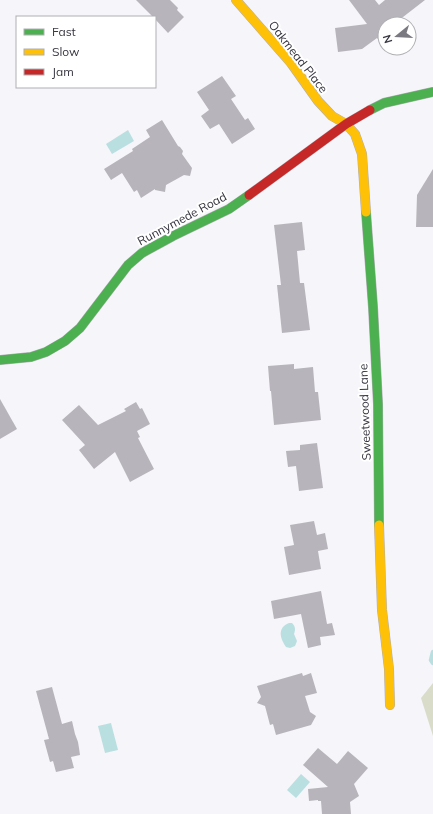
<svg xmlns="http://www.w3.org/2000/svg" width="433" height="814" font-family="Mulish,sans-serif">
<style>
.green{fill:#dadcca}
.water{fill:#badfe1}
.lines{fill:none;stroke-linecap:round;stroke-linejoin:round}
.stream{stroke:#badfe1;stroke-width:4.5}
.building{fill:#b7b5bb}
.fast-casing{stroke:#b1afb6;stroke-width:10}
.slow-casing{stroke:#b1afb6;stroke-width:10}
.jam-casing{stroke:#b1afb6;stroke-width:10}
.fast{stroke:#4caf50;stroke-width:9}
.slow{stroke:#ffc107;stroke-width:9}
.jam{stroke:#c62828;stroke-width:9}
.labels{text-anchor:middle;stroke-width:4;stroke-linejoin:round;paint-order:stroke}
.street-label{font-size:12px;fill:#373641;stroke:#fff}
</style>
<rect width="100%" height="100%" fill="#f6f5f9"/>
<path class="green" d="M433,683v53l-12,-38z"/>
<g class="water">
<path d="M128,130l6,11 -22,13 -6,-10z"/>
<path d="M289,623h3c3,3 4,6 2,11l3,7 -2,5 -5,2 -4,-1c-6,-9 -9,-19 3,-24z"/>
<path d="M111,723l7,27 -13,3 -7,-27z"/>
<path d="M301,774l9,8 -14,16 -9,-8z"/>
</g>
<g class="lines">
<path class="stream" d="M433,652l-2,8 2,3"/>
</g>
<g class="building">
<path d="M136,0h34l8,8 -1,2 7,7 -16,16 -13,-14v-2h-2z"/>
<path d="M349,0h26l4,5 6,-5h40l-31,24h-9v10l-7,5 -1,-1 -15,11 -24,3 -3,-24 32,-4z"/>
<path d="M222,76l14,20 -5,3 14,21 3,-2 7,11 -23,15 -13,-20 -9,5 -9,-13 8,-6 -12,-18z"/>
<path d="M162,120l16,26 2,1 3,4 -1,3 10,14 -2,8 -6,-1 -18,10 -1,7 -10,-2v-1l-14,9 -4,-8 -3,2 -12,-19 -11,7 -7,-11 29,-18 -1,-2 18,-12 -4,-7z"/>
<path d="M433,169v58h-17l1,-32z"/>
<path d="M302,222l3,28 -8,1 3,32h4l6,47 -28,3 -5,-48h4l-7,-60z"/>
<path d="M294,364v5l19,-2 2,25h3l3,28 -47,5 -3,-34h-1l-2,-25z"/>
<path d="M0,399l17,30 -17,10z"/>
<path d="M136,402l4,7 2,-1 8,16 -13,7 3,6 -2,1 16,31 -24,13 -15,-30 -21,17 -15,-19 6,-5 -23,-25 17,-15 19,20 28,-14 -2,-2z"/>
<path d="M317,443l6,45 -24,3 -3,-25 -8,1 -2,-16 14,-1v-5z"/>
<path d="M314,521l3,14 8,-2 3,16 -10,2 3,18 -32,6 -5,-28 10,-2 -4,-20z"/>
<path d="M321,591l6,33 5,-1 3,12 -15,2 1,8 -13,3 -7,-34 -27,5 -3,-18z"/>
<path d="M302,673l1,3 8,-3 6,20 -12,3 5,16 6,4 -5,9 -35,10 -3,-11 -3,1 -5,-19 -8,-3 4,-6 -4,-11z"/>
<path d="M52,687l10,37 10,-3 3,13 3,8 1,6 1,7 -9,2 3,11 -18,4 -3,-11 -3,1 -6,-22 5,-1 -13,-48z"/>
<path d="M318,748l19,16 11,-13 20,17 -14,16 5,12 -9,6 1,12h-29l-1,-13h-3v-1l-9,1 -1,-12 20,-2 -25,-22z"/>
</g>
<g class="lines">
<g class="fast-casing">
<g id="fast">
<path d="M370,110l14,-7 49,-11"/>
<path d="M366,212l7,95 5,97 1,121"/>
<path d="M0,360l31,-3 15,-5 19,-11 15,-13 48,-63 14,-12 31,-17 56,-27 20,-14"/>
</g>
</g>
<g class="slow-casing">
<g id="slow">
<path d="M236,0l55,63 27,38 14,15 14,8 9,10 7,20 4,58"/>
<path d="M379,525l3,85 7,59 1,36"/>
</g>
</g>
<g class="jam-casing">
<path id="jam" d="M249,195l97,-71 24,-14"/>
</g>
<use href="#fast" class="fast"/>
<use href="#slow" class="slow"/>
<use href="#jam" class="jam"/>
</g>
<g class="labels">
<g class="street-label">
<text transform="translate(298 57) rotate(52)" y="4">Oakmead Place</text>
<text transform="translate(182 219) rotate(-28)" y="4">Runnymede Road</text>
<text transform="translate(365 412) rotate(-92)" y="4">Sweetwood Lane</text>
</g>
</g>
<rect x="16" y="16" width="140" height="72" fill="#ffffff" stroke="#afafb3"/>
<rect x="24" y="29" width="20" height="6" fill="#4caf50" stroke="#afafb3"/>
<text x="52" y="36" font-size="12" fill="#373641">Fast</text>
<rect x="24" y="49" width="20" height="6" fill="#ffc107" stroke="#afafb3"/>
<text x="52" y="56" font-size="12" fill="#373641">Slow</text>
<rect x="24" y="69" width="20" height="6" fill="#c62828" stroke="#afafb3"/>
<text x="52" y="76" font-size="12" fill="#373641">Jam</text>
<g transform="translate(397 36) rotate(252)"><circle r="19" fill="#ffffff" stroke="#afafb3"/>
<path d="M0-3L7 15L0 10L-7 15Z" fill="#7a7981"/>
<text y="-6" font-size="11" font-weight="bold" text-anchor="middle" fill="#373641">N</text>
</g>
</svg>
